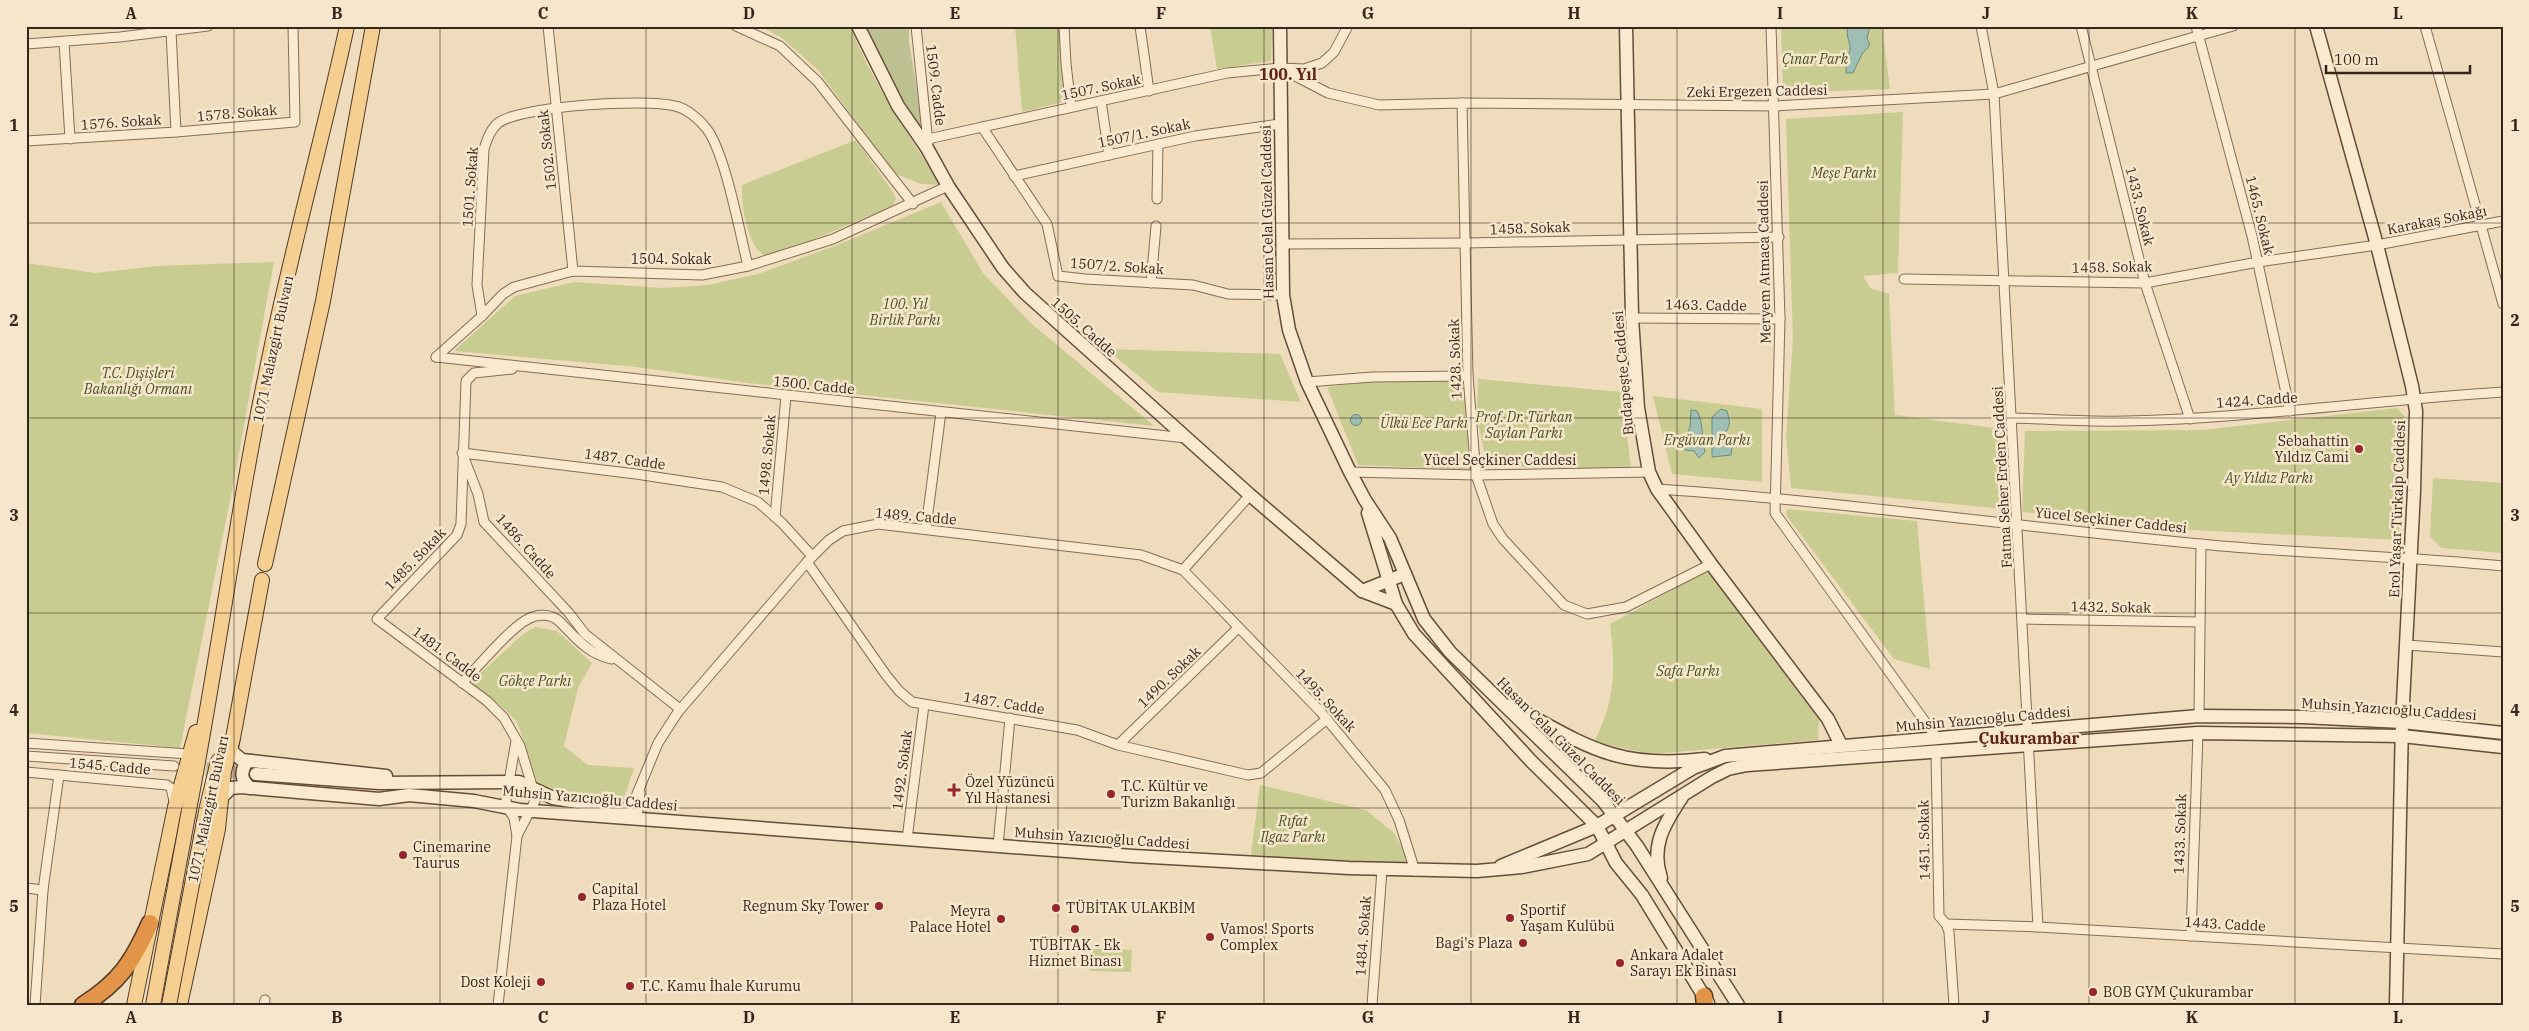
<svg xmlns="http://www.w3.org/2000/svg" width="2529" height="1031" font-family="'IBM Plex Serif',serif">
<style>
.green{fill:#c9cc90}
.cemetery{fill:#bdc090}
.water{fill:#a0bfb4;stroke:#688d81}
.lines{fill:none;stroke-linecap:round;stroke-linejoin:round}
.primary-tunnel{stroke:#c9b89c;stroke-width:14;stroke-dasharray:14 7;stroke-linecap:butt}
.street-casing{stroke:#866c55;stroke-width:11}
.secondary-casing{stroke:#674d39;stroke-width:15}
.primary-casing{stroke:#533b2a;stroke-width:16}
.highway-casing{stroke:#533b2a;stroke-width:19}
.street{stroke:#f9eacf;stroke-width:9}
.secondary{stroke:#f9eacf;stroke-width:12}
.primary{stroke:#f4cf91;stroke-width:14}
.highway{stroke:#e29549;stroke-width:16}
.primary-bridge-casing{stroke:#533b2a;stroke-width:16;stroke-linecap:butt}
.primary-bridge{stroke:#f4cf91;stroke-width:14}
.grid{fill:none;stroke:#35261b;stroke-width:1;stroke-opacity:0.55}
.poi-dot{fill:#96242c;stroke:#f6e7cc;stroke-width:2}
.labels{text-anchor:middle;stroke-width:5;stroke-linejoin:round;paint-order:stroke}
.park-label{font-size:14px;font-style:italic;fill:#485221;stroke:#f6e7cc}
.street-label{font-size:14px;fill:#35261b;stroke:#f6e7cc}
.poi-label{font-size:14px;fill:#35261b;stroke:#f6e7cc;text-anchor:start}
.quarter-label{font-size:16px;font-weight:bold;fill:#622419;stroke:#f6e7cc}
.neatline{fill:none;stroke:#35261b;stroke-width:2}
.grid-label{font-size:16px;text-anchor:middle;font-weight:bold;fill:#35261b}
</style>
<rect width="100%" height="100%" fill="#eedcbc"/>
<g class="green">
<path d="M760,26h90c22,57 58,108 91,159l-20,-1 -27,-11 -76,-103 -36,-32z"/>
<path d="M1015,26h44l8,75 -45,11z"/>
<path d="M1210,26l62,2 -1,33 -54,8z"/>
<path d="M1781,26h101l8,63 -107,4z"/>
<path d="M1903,112l-5,161 -35,3 7,12 19,6 6,121 107,14 3,80 -214,-21 -5,-52 7,-96 -7,-221z"/>
<path d="M856,140l37,52 3,7 -3,7 -100,42 -28,8c-18,-10 -24,-51 -23,-71z"/>
<path d="M941,202l42,71 49,51 122,102 -406,-43 -111,-16 -183,-16 61,-55 59,-14 89,6 45,-3 50,-11 79,-29z"/>
<path d="M274,262l-43,234 -51,252 -154,-15v-470l69,10 61,-7z"/>
<path d="M1106,349l174,5 21,48 -143,-10z"/>
<path d="M1465,378l9,92 -116,-5 -31,-78 64,-8z"/>
<path d="M1478,379l144,13 9,77 -144,-3 -10,-49z"/>
<path d="M1653,396l109,13v73l-90,-8z"/>
<path d="M2397,408l9,10 -7,122 -208,-10 -169,-18 3,-81 177,-1z"/>
<path d="M2433,478l70,5v70l-62,-5 -11,-12z"/>
<path d="M1787,509l130,12 13,148 -36,-10 -108,-144z"/>
<path d="M1704,566l115,154 -1,20 -167,14 -57,-12c21,-41 22,-72 16,-118l62,-34 -1,-5z"/>
<path d="M535,627l22,4 35,32 -14,25 -14,58 24,19 46,3 -11,33 -75,-9c-22,-10 -20,-54 -33,-72 -11,-14 -31,-26 -45,-37l52,-48z"/>
<path d="M1260,785l106,25 28,23 21,38 -165,-9z"/>
<path d="M1091,948l41,2 -1,22 -41,-1z"/>
</g>
<path class="cemetery" d="M864,26h45v15l14,88 -7,-5z"/>
<g class="water">
<path d="M1848,26h22l-3,12 3,7 -8,9 -9,19h-7c0,-9 2,-15 4,-23 1,-8 -5,-13 -2,-24z"/>
<path d="M1721,409l6,2c3,10 4,14 -2,22l7,14 -1,8 -19,2v-40z"/>
<path d="M1691,410l6,1c7,13 4,26 8,41l-6,6 -5,-7 -9,-1 -3,-5 8,-18z"/>
<circle cx="1356" cy="420" r="5.5"/>
</g>
<g class="lines">
<path class="primary-tunnel" d="M185,767l71,7"/>
<g class="street-casing">
<g id="street">
<path d="M548,26l25,245"/>
<path d="M736,26l44,20 38,36 95,122"/>
<path d="M916,26l12,117"/>
<path d="M1064,26l2,38 5,43"/>
<path d="M1140,26l9,65"/>
<path d="M1771,26l9,293 -5,194 161,224"/>
<path d="M1981,26l13,68 44,833"/>
<path d="M2081,26l64,257 45,136"/>
<path d="M2196,26l56,210 38,175"/>
<path d="M2425,26l78,278"/>
<path d="M64,42l6,97"/>
<path d="M26,44l94,-7 88,-11"/>
<path d="M1280,68l48,25 51,12 83,-2 313,3 219,-12 239,-68"/>
<path d="M1101,101l8,54"/>
<path d="M1462,103l6,273 8,99 17,49 10,15 61,66 23,9 39,-7 85,-43"/>
<path d="M982,127l65,97 11,52 27,3 108,6 35,9 55,1"/>
<path d="M176,132l119,-10 -2,-96"/>
<path d="M928,139l299,-66 53,-5 24,1 18,-6 12,-11 14,-26"/>
<path d="M26,141l150,-9 -5,-101"/>
<path d="M1014,176l181,-40 85,-12"/>
<path d="M1157,199l1,-55"/>
<path d="M1282,244l184,-1 313,-6"/>
<path d="M1904,279l241,4 113,-21 119,-17 126,-24"/>
<path d="M1151,283l5,-57"/>
<path d="M482,316l-5,-31 7,-136c3,-9 6,-19 14,-26 23,-17 148,-25 177,-17 11,2 24,13 31,22 19,23 34,106 42,138"/>
<path d="M1632,318l148,1"/>
<path d="M436,357l750,81"/>
<path d="M436,357l46,-41 21,-22 11,-7 59,-16 129,4 46,-9 85,-27 115,-53"/>
<path d="M512,369l-38,4 -8,8 -5,143 -4,11 -80,84 110,82 17,17 16,28 16,53 -19,37"/>
<path d="M1307,382l66,-5 95,-1"/>
<path d="M2013,418c38,1 76,4 114,3 126,-3 250,-21 376,-29"/>
<path d="M462,453l174,21 86,13 36,15 24,21 30,33"/>
<path d="M464,458l14,36 6,28 85,91 16,21 95,75"/>
<path d="M1350,472l126,3 173,-3"/>
<path d="M1657,489c182,12 362,38 543,55 101,10 202,12 303,22"/>
<path d="M775,517l11,-121"/>
<path d="M926,528l15,-116"/>
<path d="M807,562l79,113 13,16 13,11 165,28 41,15 130,30 13,-2 66,-54"/>
<path d="M1183,570l137,141 65,79 14,30 16,51"/>
<path d="M2022,619l177,3"/>
<path d="M2407,645l96,7"/>
<path d="M462,683c17,-17 48,-55 66,-64 10,-6 24,-5 32,3 17,17 28,32 52,37"/>
<path d="M2199,716l2,-172"/>
<path d="M26,743l163,11"/>
<path d="M1118,745l120,-117"/>
<path d="M1936,753l3,163 7,8 3,8 5,73"/>
<path d="M26,756l148,10"/>
<path d="M26,772l141,13 4,3 3,13"/>
<path d="M630,811l28,-68 20,-31 129,-150 22,-22 14,-9 35,-7 263,31 42,15 67,-75"/>
<path d="M638,811l2,-18"/>
<path d="M907,839l17,-134"/>
<path d="M998,846l12,-128"/>
<path d="M26,888l17,2 16,-115"/>
<path d="M1946,924l92,3 465,27"/>
<path d="M2191,936l7,-203"/>
<path d="M35,1005l8,-115"/>
<path d="M264,1005l1,-5"/>
<path d="M498,1005l19,-169 -3,-18 -7,-11 -1,-8 10,-58"/>
<path d="M1372,1005l10,-135"/>
</g>
</g>
<g class="secondary-casing">
<g id="secondary">
<path d="M858,26l40,80 29,42 21,38 55,82 22,25 225,202 112,96 34,13"/>
<path d="M1280,26l3,269 6,35 18,52 43,90 15,28 25,38 34,81 26,33 153,149 34,45 101,159"/>
<path d="M1626,26l6,292 6,90 11,64 8,17 54,75 117,155 13,26"/>
<path d="M2316,26l61,219 35,141 4,25 -2,80 -12,231 -6,283"/>
<path d="M1368,513l28,91 18,30 117,127 66,65 19,37 26,32 66,108"/>
<path d="M1362,591l43,-17"/>
<path d="M1511,705c74,40 105,65 194,54"/>
<path d="M233,740l-2,11 11,9 144,16"/>
<path d="M256,774l123,9 140,-1 34,16 72,12"/>
<path d="M250,788c-9,-8 -10,-15 -4,-25l5,-2"/>
<path d="M223,796l8,-8 10,-1 138,12 30,-4 65,6 46,9 613,46 216,12 128,3 45,-4 66,-13 124,-77 16,-8 19,-4 451,-32 204,3 101,11"/>
<path d="M1501,866l96,-40 96,-58 32,-12 474,-40 104,1 99,5 101,11"/>
<path d="M1661,878c-11,-33 4,-55 21,-81"/>
</g>
</g>
<g class="primary-casing">
<g id="primary">
<path d="M265,564l58,-263 50,-275"/>
<path d="M189,810c29,-150 48,-302 80,-451 23,-112 54,-221 78,-333"/>
<path d="M206,811l12,-50"/>
<path d="M134,1005l41,-198 21,-75"/>
<path d="M180,1005l38,-176 6,-58 9,-33 29,-158"/>
</g>
</g>
<g class="highway-casing">
<g id="highway">
<path d="M1704,996l1,9"/>
<path d="M83,1005c37,-23 50,-44 67,-82"/>
</g>
</g>
<use href="#street" class="street"/>
<use href="#secondary" class="secondary"/>
<use href="#primary" class="primary"/>
<use href="#highway" class="highway"/>
<g class="primary-bridge-casing">
<g id="primary-bridge">
<path d="M153,1005l36,-195"/>
<path d="M169,1005l37,-194"/>
</g>
</g>
<use href="#primary-bridge" class="primary-bridge"/>
</g>
<path class="grid" d="M234,26v979M440,26v979M646,26v979M852,26v979M1058,26v979M1264,26v979M1471,26v979M1677,26v979M1883,26v979M2089,26v979M2295,26v979M26,223h2477M26,418h2477M26,613h2477M26,808h2477"/>
<g class="poi-dot">
<circle cx="2359" cy="449" r="5"/>
<path d="M951.5 782.5h5v5h5v5h-5v5h-5v-5h-5v-5h5z"/>
<circle cx="1111" cy="794" r="5"/>
<circle cx="403" cy="855" r="5"/>
<circle cx="582" cy="897" r="5"/>
<circle cx="879" cy="906" r="5"/>
<circle cx="1056" cy="908" r="5"/>
<circle cx="1510" cy="918" r="5"/>
<circle cx="1001" cy="919" r="5"/>
<circle cx="1075" cy="929" r="5"/>
<circle cx="1210" cy="937" r="5"/>
<circle cx="1523" cy="943" r="5"/>
<circle cx="1620" cy="963" r="5"/>
<circle cx="541" cy="982" r="5"/>
<circle cx="630" cy="986" r="5"/>
<circle cx="2093" cy="992" r="5"/>
</g>
<g class="labels">
<g class="park-label">
<text x="1815" y="64">Çınar Park</text>
<text x="1844" y="178">Meşe Parkı</text>
<text x="905" y="309">100. Yıl<tspan x="905" dy="16">Birlik Parkı</tspan></text>
<text x="138" y="378">T.C. Dışişleri<tspan x="138" dy="16">Bakanlığı Ormanı</tspan></text>
<text x="1524" y="422">Prof. Dr. Türkan<tspan x="1524" dy="16">Saylan Parkı</tspan></text>
<text x="1424" y="428">Ülkü Ece Parkı</text>
<text x="1707" y="445">Ergüvan Parkı</text>
<text x="2269" y="483">Ay Yıldız Parkı</text>
<text x="1688" y="676">Safa Parkı</text>
<text x="535" y="686">Gökçe Parkı</text>
<text x="1293" y="826">Rıfat<tspan x="1293" dy="16">Ilgaz Parkı</tspan></text>
</g>
<g class="street-label">
<text transform="translate(936 85) rotate(83)" y="5">1509. Cadde</text>
<text transform="translate(1101 87) rotate(-12)" y="5">1507. Sokak</text>
<text transform="translate(1757 91) rotate(-1)" y="5">Zeki Ergezen Caddesi</text>
<text transform="translate(237 113) rotate(-5)" y="5">1578. Sokak</text>
<text transform="translate(121 122) rotate(-4)" y="5">1576. Sokak</text>
<text transform="translate(1144 133) rotate(-12)" y="5">1507/1. Sokak</text>
<text transform="translate(547 150) rotate(-96)" y="5">1502. Sokak</text>
<text transform="translate(470 187) rotate(-86)" y="5">1501. Sokak</text>
<text transform="translate(2140 206) rotate(76)" y="5">1433. Sokak</text>
<text transform="translate(1267 212) rotate(-91)" y="5">Hasan Celal Güzel Caddesi</text>
<text transform="translate(2260 215) rotate(76)" y="5">1465. Sokak</text>
<text transform="translate(2437 220) rotate(-11)" y="5">Karakaş Sokağı</text>
<text transform="translate(1530 228) rotate(-2)" y="5">1458. Sokak</text>
<text x="671" y="264">1504. Sokak</text>
<text transform="translate(1764 262) rotate(-91)" y="5">Meryem Atmaca Caddesi</text>
<text transform="translate(1117 266) rotate(4)" y="5">1507/2. Sokak</text>
<text transform="translate(2112 267) rotate(-1)" y="5">1458. Sokak</text>
<text transform="translate(1706 305) rotate(1)" y="5">1463. Cadde</text>
<text transform="translate(1084 327) rotate(42)" y="5">1505. Cadde</text>
<text transform="translate(273 349) rotate(-78)" y="5">1071 Malazgirt Bulvarı</text>
<text transform="translate(1455 359) rotate(-92)" y="5">1428. Sokak</text>
<text transform="translate(1623 373) rotate(-95)" y="5">Budapeşte Caddesi</text>
<text transform="translate(814 385) rotate(6)" y="5">1500. Cadde</text>
<text transform="translate(2257 400) rotate(-4)" y="5">1424. Cadde</text>
<text transform="translate(767 455) rotate(-85)" y="5">1498. Sokak</text>
<text transform="translate(625 459) rotate(8)" y="5">1487. Cadde</text>
<text x="1500" y="465">Yücel Seçkiner Caddesi</text>
<text transform="translate(2002 477) rotate(-93)" y="5">Fatma Seher Erden Caddesi</text>
<text transform="translate(2397 509) rotate(-88)" y="5">Erol Yaşar Türkalp Caddesi</text>
<text transform="translate(916 516) rotate(5)" y="5">1489. Cadde</text>
<text transform="translate(2111 520) rotate(6)" y="5">Yücel Seçkiner Caddesi</text>
<text transform="translate(526 546) rotate(48)" y="5">1486. Cadde</text>
<text transform="translate(415 559) rotate(-46)" y="5">1485. Sokak</text>
<text transform="translate(2111 607) rotate(1)" y="5">1432. Sokak</text>
<text transform="translate(447 654) rotate(37)" y="5">1481. Cadde</text>
<text transform="translate(1169 677) rotate(-44)" y="5">1490. Sokak</text>
<text transform="translate(1326 700) rotate(47)" y="5">1495. Sokak</text>
<text transform="translate(1004 703) rotate(9)" y="5">1487. Cadde</text>
<text transform="translate(2389 709) rotate(4)" y="5">Muhsin Yazıcıoğlu Caddesi</text>
<text transform="translate(1983 719) rotate(-5)" y="5">Muhsin Yazıcıoğlu Caddesi</text>
<text transform="translate(1561 741) rotate(45)" y="5">Hasan Celal Güzel Caddesi</text>
<text transform="translate(110 766) rotate(5)" y="5">1545. Cadde</text>
<text transform="translate(902 770) rotate(-83)" y="5">1492. Sokak</text>
<text transform="translate(590 798) rotate(5)" y="5">Muhsin Yazıcıoğlu Caddesi</text>
<text transform="translate(208 809) rotate(-78)" y="5">1071 Malazgirt Bulvarı</text>
<text transform="translate(2180 834) rotate(-88)" y="5">1433. Sokak</text>
<text transform="translate(1102 838) rotate(4)" y="5">Muhsin Yazıcıoğlu Caddesi</text>
<text transform="translate(1924 840) rotate(-91)" y="5">1451. Sokak</text>
<text transform="translate(2225 924) rotate(3)" y="5">1443. Cadde</text>
<text transform="translate(1363 936) rotate(-86)" y="5">1484. Sokak</text>
</g>
<g class="poi-label">
<text x="2349" y="446" text-anchor="end">Sebahattin<tspan x="2349" dy="16">Yıldız Cami</tspan></text>
<text x="965" y="787">Özel Yüzüncü<tspan x="965" dy="16">Yıl Hastanesi</tspan></text>
<text x="1121" y="791">T.C. Kültür ve<tspan x="1121" dy="16">Turizm Bakanlığı</tspan></text>
<text x="413" y="852">Cinemarine<tspan x="413" dy="16">Taurus</tspan></text>
<text x="592" y="894">Capital<tspan x="592" dy="16">Plaza Hotel</tspan></text>
<text x="869" y="911" text-anchor="end">Regnum Sky Tower</text>
<text x="1066" y="913">TÜBİTAK ULAKBİM</text>
<text x="1520" y="915">Sportif<tspan x="1520" dy="16">Yaşam Kulübü</tspan></text>
<text x="991" y="916" text-anchor="end">Meyra<tspan x="991" dy="16">Palace Hotel</tspan></text>
<text x="1220" y="934">Vamos! Sports<tspan x="1220" dy="16">Complex</tspan></text>
<text x="1513" y="948" text-anchor="end">Bagi's Plaza</text>
<text x="1075" y="950" text-anchor="middle">TÜBİTAK - Ek<tspan x="1075" dy="16">Hizmet Binası</tspan></text>
<text x="1630" y="960">Ankara Adalet<tspan x="1630" dy="16">Sarayı Ek Binası</tspan></text>
<text x="531" y="987" text-anchor="end">Dost Koleji</text>
<text x="640" y="991">T.C. Kamu İhale Kurumu</text>
<text x="2103" y="997">BOB GYM Çukurambar</text>
</g>
<g class="quarter-label">
<text x="1288" y="80">100. Yıl</text>
<text x="2029" y="744">Çukurambar</text>
</g>
</g>
<rect width="2529" height="1031" fill="none" stroke="#f6e7cc" stroke-width="55"/>
<path d="M2326 65v8h144v-8" fill="none" stroke="#35261b" stroke-width="2.5"/>
<text x="2334" y="65" font-size="15" fill="#35261b" stroke="#f6e7cc" stroke-width="4" paint-order="stroke">100 m</text>
<rect x="28" y="28" width="2474" height="976" class="neatline"/>
<g class="grid-label">
<text x="131" y="19">A</text>
<text x="337" y="19">B</text>
<text x="543" y="19">C</text>
<text x="749" y="19">D</text>
<text x="955" y="19">E</text>
<text x="1161" y="19">F</text>
<text x="1368" y="19">G</text>
<text x="1574" y="19">H</text>
<text x="1780" y="19">I</text>
<text x="1986" y="19">J</text>
<text x="2192" y="19">K</text>
<text x="2398" y="19">L</text>
<text x="14" y="131">1</text>
<text x="2515" y="131">1</text>
<text x="14" y="326">2</text>
<text x="2515" y="326">2</text>
<text x="14" y="521">3</text>
<text x="2515" y="521">3</text>
<text x="14" y="716">4</text>
<text x="2515" y="716">4</text>
<text x="14" y="912">5</text>
<text x="2515" y="912">5</text>
<text x="131" y="1023">A</text>
<text x="337" y="1023">B</text>
<text x="543" y="1023">C</text>
<text x="749" y="1023">D</text>
<text x="955" y="1023">E</text>
<text x="1161" y="1023">F</text>
<text x="1368" y="1023">G</text>
<text x="1574" y="1023">H</text>
<text x="1780" y="1023">I</text>
<text x="1986" y="1023">J</text>
<text x="2192" y="1023">K</text>
<text x="2398" y="1023">L</text>
</g>
</svg>
